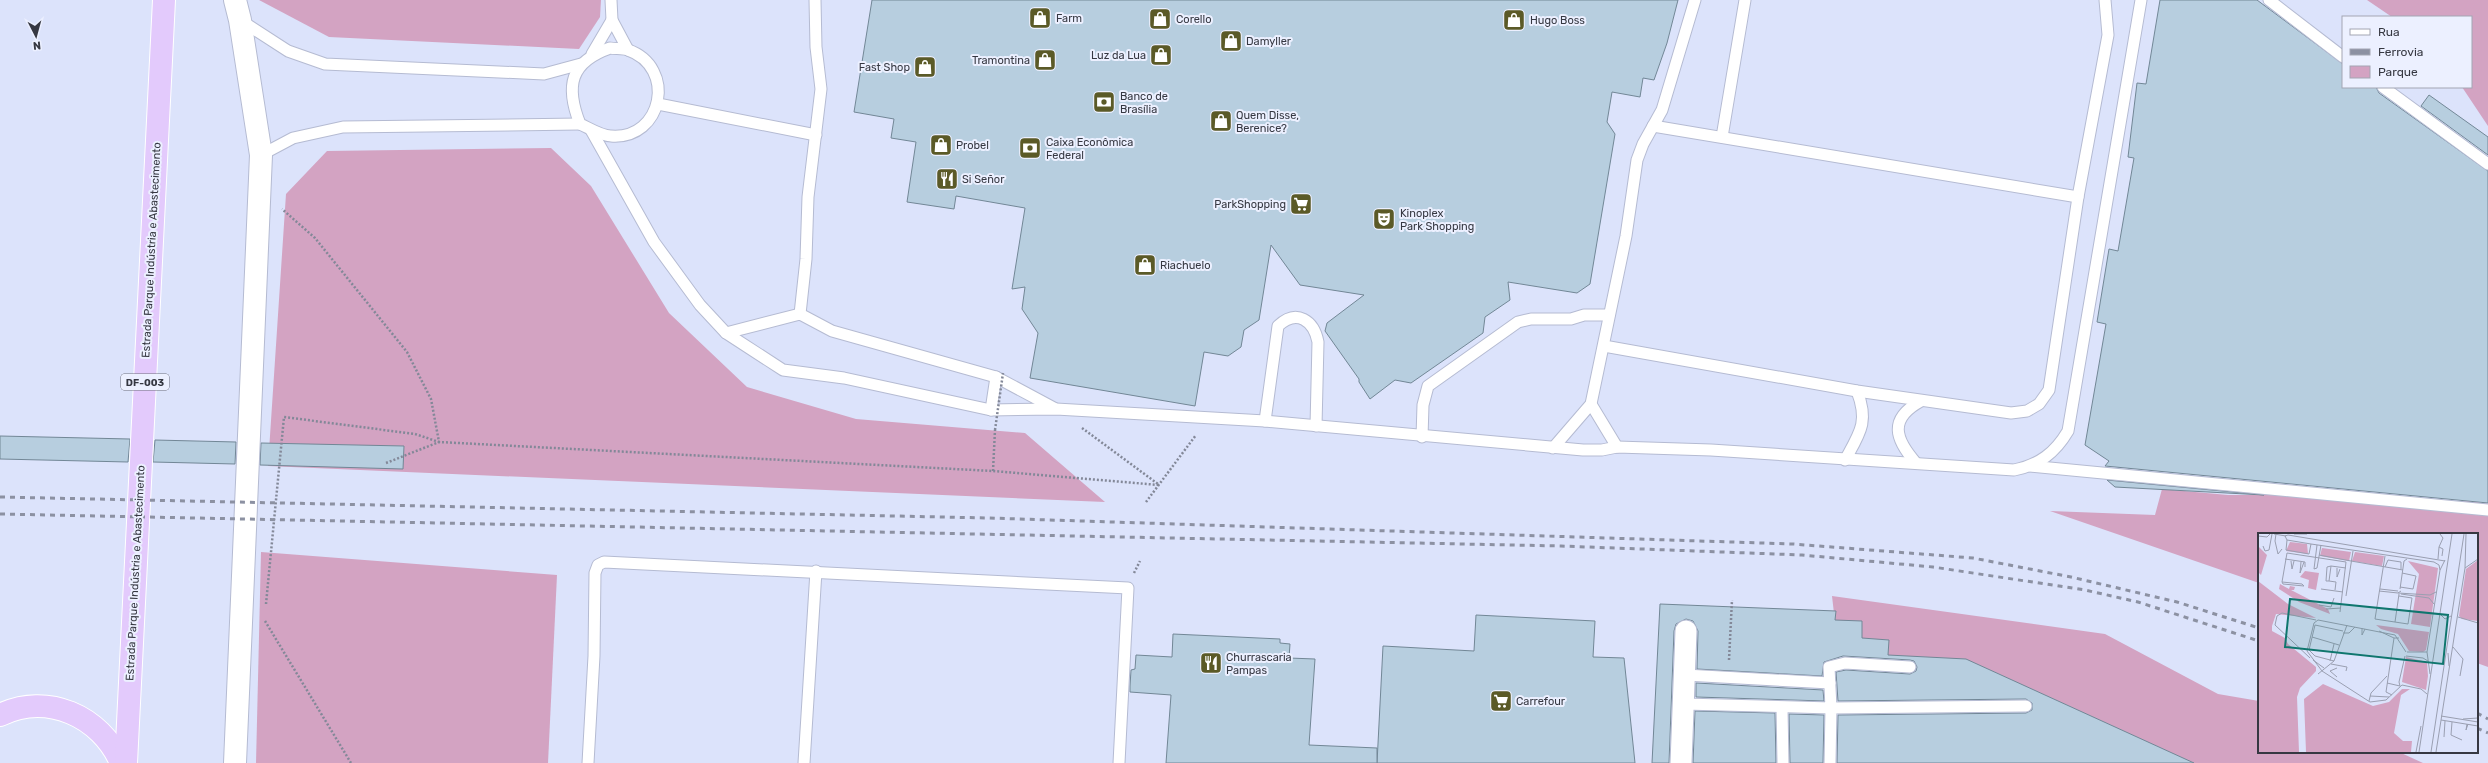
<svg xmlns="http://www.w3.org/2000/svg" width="2488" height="763" font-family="Rubik,sans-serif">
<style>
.green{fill:#d3a3c2}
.building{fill:#b7cedf;stroke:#728796}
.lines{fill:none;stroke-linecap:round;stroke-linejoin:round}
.service-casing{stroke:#b5bbd2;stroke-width:13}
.minor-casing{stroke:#b5bbd2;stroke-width:23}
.tertiary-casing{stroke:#b5bbd2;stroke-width:24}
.trunk-casing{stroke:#fff;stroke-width:24}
.path{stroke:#838898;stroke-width:2.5;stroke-dasharray:2 2;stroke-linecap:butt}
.service{stroke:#fff;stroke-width:11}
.minor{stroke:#fff;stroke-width:21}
.tertiary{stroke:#fff;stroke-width:22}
.trunk{stroke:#e3cafc;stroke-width:22}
.rail{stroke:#8c91a2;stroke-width:3;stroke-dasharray:5 5;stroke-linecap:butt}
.path-bridge{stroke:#838898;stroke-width:2.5;stroke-dasharray:2 2;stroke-linecap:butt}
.labels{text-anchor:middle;stroke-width:4;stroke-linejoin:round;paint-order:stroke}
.shield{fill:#ecf0ff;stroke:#6d6f7b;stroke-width:1}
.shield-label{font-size:10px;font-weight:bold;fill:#363842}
.poi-label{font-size:11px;fill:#363842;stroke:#ecf0ff;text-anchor:start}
.street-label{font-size:11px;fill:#363842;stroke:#ecf0ff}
.inset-road{fill:none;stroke:#9a9fb1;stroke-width:1}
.view{fill:#0f766e;fill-opacity:0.15;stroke:#0f766e;stroke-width:2}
.inset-edge{fill:none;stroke:#363842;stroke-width:2}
</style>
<rect width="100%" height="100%" fill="#dce3fb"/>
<g class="green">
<path d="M259,0h342l-1,17 -21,32 -250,-12z"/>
<path d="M2367,0h121v126l-26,-39h9v-70h-79z"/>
<path d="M551,148l40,38 78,127 78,74 109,32 169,14 80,69 -837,-36 18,-272 41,-43z"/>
<path d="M2162,489l66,6h152l52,8 39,-2 17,3v163l-11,-4v-129h-218v49l-209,-72 105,4z"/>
<path d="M261,552l296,23 -9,188h-292z"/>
<path d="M1832,596l273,38 113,60 41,7v51h140l24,11h-239l-225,-103 -75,-3 -28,-16 -21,-19z"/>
</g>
<g class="building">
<path d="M872,0h806l-11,43 -13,37 -11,-2 -3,19 -28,-5 -5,30 8,12 -25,150 -13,9 -69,-11 2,18 -25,17 -2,16 -72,50 -16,-3 -25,19 -11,-17v-3l-34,-48 2,-8 37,-28 -64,-10 -29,-40 -12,75 -15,10 -3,17 -13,9 -24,-4 -9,54 -165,-28 8,-45 -16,-24 3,-22 -13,2 13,-81 -69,-12 -2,13 -47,-7 9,-60 -25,-4 3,-19 -40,-7z"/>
<path d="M2160,0h97l86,64v23h33l3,6 109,78v332l-383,-37 4,-5 -24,-16 21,-121 -9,-2 12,-73 9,2 16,-93 -6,-1 9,-74 9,1z"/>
<path d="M2429,95l59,42v18l-67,-49z"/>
<path d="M0,436l130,3 -2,23 -128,-3z"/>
<path d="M155,440l81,2 -1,22 -82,-2z"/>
<path d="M261,443l143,3 -1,23 -143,-4z"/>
<path d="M2107,480l157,15 -149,-8z"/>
<path d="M1660,604l176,7 -1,9 27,1v17l27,2 -1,15 78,4 228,104h-357l1,-48 188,-2 6,-3v-7l-6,-4 -188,2 -2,-29 10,-2 64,4 6,-3 1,-4 -3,-6 -4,-1 -67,-4 -19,6 -2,14 -125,-7 1,-38 -5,-10 -7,-2 -10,5 -2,7 -5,132h-17z"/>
<path d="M1476,615l119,6 -2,36 31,1 11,105h-258l6,-117 91,5z"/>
<path d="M1173,634l107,5v4l10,1 -1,14 26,1 -6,86 68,3v15h-211l5,-68 -41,-3v-6l1,-16 4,-1 1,-14 36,2z"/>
<path d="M1696,683l127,7 1,11 -128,-4z"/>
<path d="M1695,711l80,2 1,50h-83z"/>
<path d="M1789,714l35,1 -1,48h-33z"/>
</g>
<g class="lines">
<g class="service-casing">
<g id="service">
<path d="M611,0l1,20 16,30"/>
<path d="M2269,0l74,57"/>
<path d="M240,20l48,31 37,13 219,10 37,-10"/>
<path d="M610,48c5,1 13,0 18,2 49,17 35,90 -17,86 -10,0 -22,-8 -31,-12 -15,-38 -10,-62 30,-76z"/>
<path d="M592,54l20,-34"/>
<path d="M2383,87l105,77"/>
<path d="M658,104l158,31"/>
<path d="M1653,126l425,71"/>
<path d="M591,130l63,112 46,63 26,28 57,37 61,8 147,32 65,-1 209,12 318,29h19l15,-3 94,3 303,20c25,-5 41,-17 54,-39l73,-431"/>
<path d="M1722,137l23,-137"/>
<path d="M261,155l32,-17 50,-11 237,-3"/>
<path d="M800,314l6,-55 2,-62 13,-108 -5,-42 -1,-47"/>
<path d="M726,333l74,-19 32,17 164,46 58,31"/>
<path d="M1604,346l253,45 154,22 16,-2 12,-7 10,-14 29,-193 30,-162 -3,-35"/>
<path d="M1591,404l26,43"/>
<path d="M991,410l5,-33"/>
<path d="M1265,421l13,-95c19,-18 36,-5 40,16l-2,84"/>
<path d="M1422,437l1,-32 5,-19 90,-64 13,-3h40l13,-4h25"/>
<path d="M1553,448l38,-44 35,-168 11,-76 6,-16 19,-34 33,-110"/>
<path d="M1845,460c15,-27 24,-38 12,-69"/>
<path d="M1916,463c-21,-24 -28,-44 5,-62"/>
<path d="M2030,466l458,44"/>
<path d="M1685,675l145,8"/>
<path d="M1684,704l147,4 -2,-41 16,-4 65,4"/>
<path d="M1782,708l1,55"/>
<path d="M588,763l6,-107 1,-83 3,-8 6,-3 524,26 -9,175"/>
<path d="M804,763l12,-192"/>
<path d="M1830,763l1,-55 195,-2"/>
</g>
</g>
<g class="minor-casing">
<path id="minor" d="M1681,763l5,-132"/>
</g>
<g class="tertiary-casing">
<path id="tertiary" d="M235,0l5,20 21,135 -26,608"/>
</g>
<g class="trunk-casing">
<g id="trunk">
<path d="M0,715c47,-23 101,1 121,48"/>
<path d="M126,763l38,-763"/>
</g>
</g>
<g class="path">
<path d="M1082,428l76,56"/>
<path d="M386,463l53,-21 554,29 166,14"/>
<path d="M993,471l2,-41"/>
<path d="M1146,502l50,-67"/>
<path d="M1134,573l6,-12"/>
<path d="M266,604l18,-187 131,17 24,8 -8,-43 -24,-47 -92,-114 -33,-29"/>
<path d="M265,621l86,142"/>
<path d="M1729,660l3,-60"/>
</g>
<use href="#service" class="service"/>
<use href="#minor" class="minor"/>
<use href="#tertiary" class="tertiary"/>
<use href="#trunk" class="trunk"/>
<g class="rail">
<path d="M0,497l989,21 804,26 180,14 98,19 106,25 82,26"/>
<path d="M0,514l1561,32 241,9 131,12 152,23 53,12 121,39"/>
<path d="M2477,713l11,6"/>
<path d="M2477,728l11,5"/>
</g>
<path class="path-bridge" d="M995,430l8,-57"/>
</g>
<defs>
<g id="shop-square" transform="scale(1.15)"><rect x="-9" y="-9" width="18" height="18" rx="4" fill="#5b5a27" stroke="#ecf0ff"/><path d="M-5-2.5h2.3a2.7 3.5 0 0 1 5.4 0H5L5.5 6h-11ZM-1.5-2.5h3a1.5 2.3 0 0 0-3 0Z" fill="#fff"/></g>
<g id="bank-square" transform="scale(1.15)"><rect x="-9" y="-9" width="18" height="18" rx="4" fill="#5b5a27" stroke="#ecf0ff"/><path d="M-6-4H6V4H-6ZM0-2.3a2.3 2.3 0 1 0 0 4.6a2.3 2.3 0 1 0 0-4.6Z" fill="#fff"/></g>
<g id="restaurant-square" transform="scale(1.15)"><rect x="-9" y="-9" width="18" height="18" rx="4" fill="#5b5a27" stroke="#ecf0ff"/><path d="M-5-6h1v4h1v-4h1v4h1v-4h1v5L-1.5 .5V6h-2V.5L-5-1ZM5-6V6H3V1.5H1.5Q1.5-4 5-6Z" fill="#fff"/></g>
<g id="supermarket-square" transform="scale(1.15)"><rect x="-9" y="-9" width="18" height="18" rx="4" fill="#5b5a27" stroke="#ecf0ff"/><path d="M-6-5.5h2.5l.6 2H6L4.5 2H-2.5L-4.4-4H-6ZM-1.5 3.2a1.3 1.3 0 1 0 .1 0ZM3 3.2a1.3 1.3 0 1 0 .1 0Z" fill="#fff"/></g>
<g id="theatre-square" transform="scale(1.15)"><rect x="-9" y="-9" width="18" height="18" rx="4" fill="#5b5a27" stroke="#ecf0ff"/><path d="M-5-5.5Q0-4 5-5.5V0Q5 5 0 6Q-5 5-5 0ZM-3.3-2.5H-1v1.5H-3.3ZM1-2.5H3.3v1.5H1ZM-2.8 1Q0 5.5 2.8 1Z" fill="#fff"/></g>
</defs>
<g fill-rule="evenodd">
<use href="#shop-square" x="1040" y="18"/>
<use href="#shop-square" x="1160" y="19"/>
<use href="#shop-square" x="1514" y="20"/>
<use href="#shop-square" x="1231" y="41"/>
<use href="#shop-square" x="1161" y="55"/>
<use href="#shop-square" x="1045" y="60"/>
<use href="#shop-square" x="925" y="67"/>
<use href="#bank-square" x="1104" y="102"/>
<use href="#shop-square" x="1221" y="121"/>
<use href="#shop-square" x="941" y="145"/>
<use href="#bank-square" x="1030" y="148"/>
<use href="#restaurant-square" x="947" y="179"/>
<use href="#supermarket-square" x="1301" y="204"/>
<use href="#theatre-square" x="1384" y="219"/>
<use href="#shop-square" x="1145" y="265"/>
<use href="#restaurant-square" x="1211" y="663"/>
<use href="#supermarket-square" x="1501" y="701"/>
</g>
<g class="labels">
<rect class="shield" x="121" y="374" width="48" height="16" rx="3"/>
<g class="shield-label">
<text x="145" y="386">DF-003</text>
</g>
<g class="poi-label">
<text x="1056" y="22">Farm</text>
<text x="1176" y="23">Corello</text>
<text x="1530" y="24">Hugo Boss</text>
<text x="1246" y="45">Damyller</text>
<text x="1146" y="59" text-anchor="end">Luz da Lua</text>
<text x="1030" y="64" text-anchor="end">Tramontina</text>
<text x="910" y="71" text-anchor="end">Fast Shop</text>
<text x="1120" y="100">Banco de<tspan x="1120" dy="13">Brasília</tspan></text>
<text x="1236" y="119">Quem Disse,<tspan x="1236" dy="13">Berenice?</tspan></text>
<text x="1046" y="146">Caixa Econômica<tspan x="1046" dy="13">Federal</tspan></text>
<text x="956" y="149">Probel</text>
<text x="962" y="183">Si Señor</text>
<text x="1286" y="208" text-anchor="end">ParkShopping</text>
<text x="1400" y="217">Kinoplex<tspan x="1400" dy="13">Park Shopping</tspan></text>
<text x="1160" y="269">Riachuelo</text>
<text x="1226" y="661">Churrascaria<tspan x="1226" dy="13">Pampas</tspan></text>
<text x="1516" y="705">Carrefour</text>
</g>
<g class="street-label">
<text transform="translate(151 250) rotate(-87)" y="4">Estrada Parque Indústria e Abastecimento</text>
<text transform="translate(135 573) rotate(-87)" y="4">Estrada Parque Indústria e Abastecimento</text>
</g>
</g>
<g transform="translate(2258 533)">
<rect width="220" height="220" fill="#dce3fb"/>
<path d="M32,9l17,2 1,10 -22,-3zM0,13l9,9 -6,20 -3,-3zM64,15l29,4 -2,9 -29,-5zM97,19l29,4 -2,10 -30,-5zM220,27v61l-16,-2 -3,-3 7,-47zM150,28l30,7 -8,59 -19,-3 8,-50zM47,38l14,2 -3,17 -8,-2 1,-8 -9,-3zM0,48l30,23 28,14 -40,-4 -4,12v5l13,7 3,6 28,23v4l-16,17 -3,9 2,55h-41zM22,51l9,5 1,-3 5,1 -1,3h-3l37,19 2,5 -31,-12 -20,-13zM118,92l53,7 -3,18 -3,2 -14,-1 -11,-17 -17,-5zM148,124l21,5 1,14 -2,14 -24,-8zM65,151l50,22 16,-4 13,-13h8l-9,6 -7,38 9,8h9l-1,11h-105l-2,-53z" fill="#d3a3c2"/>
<path class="inset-road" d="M16,1l12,2M18,1l-1,7 3,13 4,-5M36,1h13M0,3l9,1 3,-3M29,7l-1,10 23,4 2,-10M59,12l-3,24 3,-1 4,-23M5,13l2,5 4,-1 3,-16M181,14l4,-9 -3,-4M61,22l32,6M127,23l-10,63 33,5 4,-26 -13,-2M27,26l20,3v5M180,26l1,-12 4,2 -1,7M33,28l1,8 2,-8M93,28l52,9M43,29l-1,11 4,-11M73,33l-2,15h-3l1,-14zM73,33l15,2M127,34l3,-7 13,2v7M79,35v9l3,-8M207,35l13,-9M182,37l-1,-5 -5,-3 -123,-18 -24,-4 -2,-4 3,-1 157,26M71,48l7,1 -1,8M24,49l5,-29 59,9 -6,50M24,49l20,2 2,2 -21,-2zM142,54l13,2 3,-13 -14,-3M63,56l22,3M122,56l18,2M142,56l4,-28 3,-2M121,58l19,2M143,58l-3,2 32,2 6,-3M143,61l28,4 5,6M88,63l7,-45M61,72l12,2 3,-9M68,76l15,-1M182,81l5,5 6,-3M200,84l20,6M137,89l4,-28M104,95v7l3,-6M121,98l15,7h5M85,100h6l6,-6M54,104l27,8M195,114l10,12 -3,17M148,119l-11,-17 -77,-15 -4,3 -7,28 15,20 48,31 16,-2 16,-15 19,4 6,5M149,119h20M190,120l1,13M148,123l17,2 5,3M52,125l-35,-33 2,-9 5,-3 34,7M55,127l11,8M72,128l4,-17M76,128l-19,-5 -6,-6 6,-25 28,6M73,131l16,3 -1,4M79,135l-7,3 7,6M60,141l16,-13 13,-36M172,141l-3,-22 13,-82 5,-10M129,150l13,3M142,153l-1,-4 6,-26M134,162l-6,-3 8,-54M112,163l19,1M111,168l2,-8 16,-17M183,183l37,6M205,186l15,-1M183,187l37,6M194,189l-1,13 11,5M209,191l-1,6 2,-6M186,204l1,-16M158,219l5,-26M161,219l33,-218M173,219l33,-218M178,219l29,-184 1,-34"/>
<path class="view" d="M32,66l158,16 -5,49 -158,-17z"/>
<rect width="220" height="220" class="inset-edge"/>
</g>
<rect x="2342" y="16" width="130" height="72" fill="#ecf0ff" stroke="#a3a6b3"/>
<rect x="2350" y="29" width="20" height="6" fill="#ffffff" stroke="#a3a6b3"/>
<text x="2378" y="36" font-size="12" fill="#363842">Rua</text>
<rect x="2350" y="49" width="20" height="6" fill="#8c91a2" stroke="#a3a6b3"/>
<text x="2378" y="56" font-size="12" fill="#363842">Ferrovia</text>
<rect x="2350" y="66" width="20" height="12" fill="#d3a3c2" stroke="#a3a6b3"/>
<text x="2378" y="76" font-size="12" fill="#363842">Parque</text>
<g transform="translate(36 36) rotate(174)" stroke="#ecf0ff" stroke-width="3" paint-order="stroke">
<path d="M0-3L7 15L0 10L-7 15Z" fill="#363842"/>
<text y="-6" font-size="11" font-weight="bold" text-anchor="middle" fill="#363842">N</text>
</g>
</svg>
